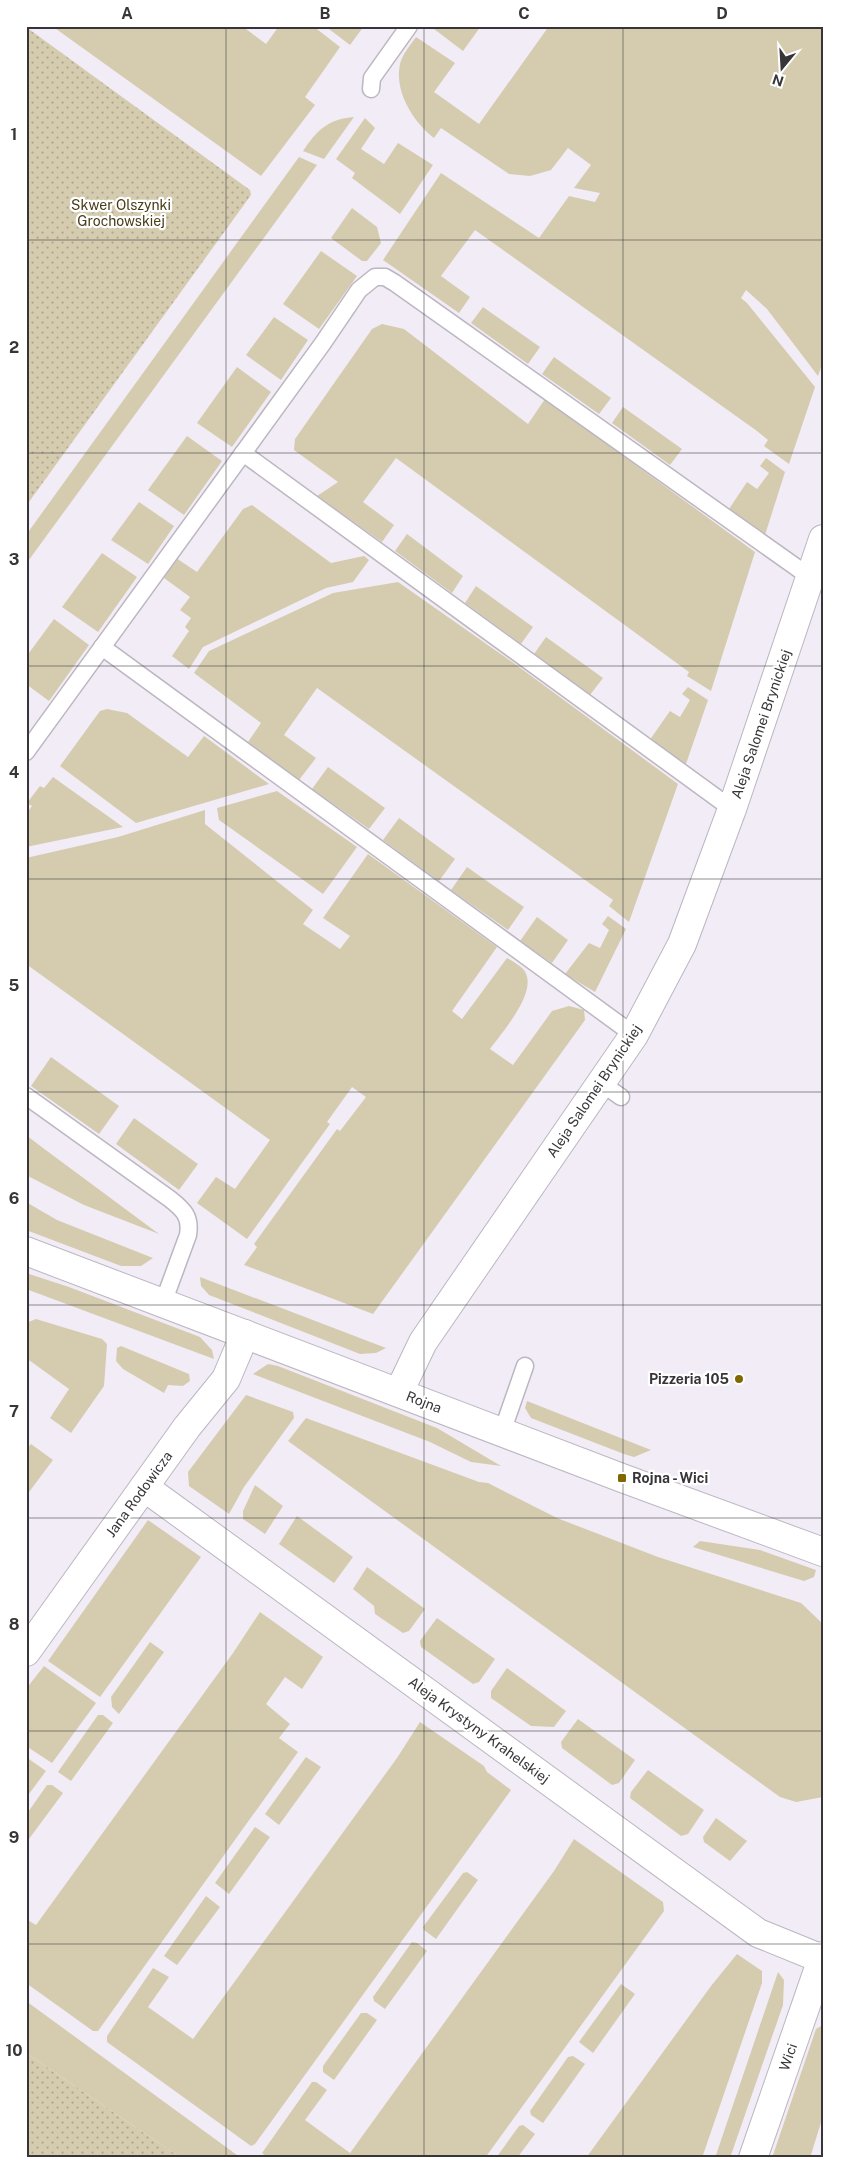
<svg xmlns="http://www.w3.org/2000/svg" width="849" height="2184" font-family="'Public Sans',sans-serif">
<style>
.green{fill:#d5ccaf}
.park{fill:url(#park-dots)}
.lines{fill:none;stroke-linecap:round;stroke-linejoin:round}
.lane-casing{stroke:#bcb6c1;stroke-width:19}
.street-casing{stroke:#bcb6c1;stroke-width:30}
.secondary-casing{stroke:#bcb6c1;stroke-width:30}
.lane{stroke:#fff;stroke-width:16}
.street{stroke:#fff;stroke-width:28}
.secondary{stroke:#fff;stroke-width:28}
.grid{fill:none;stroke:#383539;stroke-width:1;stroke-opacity:0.55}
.poi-dot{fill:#806700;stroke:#fff;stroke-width:2}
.labels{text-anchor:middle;stroke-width:4.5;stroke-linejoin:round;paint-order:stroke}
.park-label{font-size:14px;fill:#473c16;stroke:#fff}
.street-label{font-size:14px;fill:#383539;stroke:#fff}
.poi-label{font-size:14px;font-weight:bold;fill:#383539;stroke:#fff;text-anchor:end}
.neatline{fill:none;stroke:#383539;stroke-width:2}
.grid-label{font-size:16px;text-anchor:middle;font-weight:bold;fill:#383539}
</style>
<defs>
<pattern id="park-dots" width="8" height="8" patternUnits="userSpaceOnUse" patternTransform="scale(1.25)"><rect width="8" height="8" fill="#d5ccaf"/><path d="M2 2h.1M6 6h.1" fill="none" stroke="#aea68f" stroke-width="1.8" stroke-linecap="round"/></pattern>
</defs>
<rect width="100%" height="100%" fill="#f2ecf7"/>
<g class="green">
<path d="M52,26h190l24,18 13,-18h34l27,21 -35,50 10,8 -54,71z"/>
<path d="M325,26h39l-14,19z"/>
<path d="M430,26h51l-18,25z"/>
<path d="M549,26h274v336l-5,14 -51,-67 -21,-19 -5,8 6,5 68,84 -26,77 -25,-18 4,-6 -11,-9 -282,-201 -34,46 29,21 -11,16 -76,-53 58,-87 98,65 30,-42 26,6 5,-9 -26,-5 17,-23 -23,-17 -17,22 -21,6 -21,-2 -68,-46 -7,10c-21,-16 -40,-47 -34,-74 2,-9 11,-20 16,-27l39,26 -21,29 45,32z"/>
<path d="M354,117l-30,42 -21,-8c14,-21 25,-32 51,-34z"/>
<path d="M365,118l10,10 -14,21 23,15 14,-21 35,22 -33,49 -48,-36 3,-5 -19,-14z"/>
<path d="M299,157l18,8 -291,399v-29z"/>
<path d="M352,208l25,19 4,16 -14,18h-5l-31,-23z"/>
<path d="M321,251l36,25 -38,53 -36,-25z"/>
<path d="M483,307l57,40 -12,17 -57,-41z"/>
<path d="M274,317l34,23 -27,40 -35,-25z"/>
<path d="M382,324l22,5 124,95 17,-25 210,153 -44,139 -24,-15 2,-4 -11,-8 -282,-206 -33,44 31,23 -12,17 -65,-46 21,-14 -44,-32 1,-11 77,-110z"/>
<path d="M554,357l57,41 -12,16 -57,-40z"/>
<path d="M237,367l34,25 -39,55 -35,-24z"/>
<path d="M623,407l59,42 -12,16 -58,-42z"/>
<path d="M187,436l35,25 -38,54 -36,-25z"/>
<path d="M766,458l19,14 -20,63 -36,-26 18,-27 10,7 12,-16 -9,-7z"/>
<path d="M139,502l35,24 -26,38 -37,-24z"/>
<path d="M252,505l79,58 33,-7 5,4 -16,22 -27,6 -123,59 -14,22 -17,-13 17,-25 -4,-4 6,-9 -11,-8 10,-13 -26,-19 12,-20 21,14 46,-63z"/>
<path d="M407,534l56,42 -11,17 -57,-42z"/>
<path d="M102,553l35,24 -39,55 -36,-25z"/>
<path d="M398,582l117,82 163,120 -49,138 -20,-16 4,-6 -296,-212 -33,47 32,23 -17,22 -51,-38 13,-19 -67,-50 15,-22 124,-58z"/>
<path d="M476,586l57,41 -12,17 -56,-41z"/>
<path d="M54,619l35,26 -40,56 -23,-17v-27z"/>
<path d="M546,637l57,41 -13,17 -56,-41z"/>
<path d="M688,687l20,13 -22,64 -37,-23 21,-30 10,6 10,-17 -8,-6z"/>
<path d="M107,709l20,4 61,44 16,-21 65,48 -133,39 -76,-57 40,-55z"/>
<path d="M328,767l57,41 -16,21 -57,-40z"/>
<path d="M53,777l70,50 -97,20v-33l6,-8 -5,-3 13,-17 4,2z"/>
<path d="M277,791l80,56 -34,47 -104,-74 -2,-12z"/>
<path d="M205,810v14l108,86 -10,14 37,25 10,-13 -27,-18 45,-64 129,93 -45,64 10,8 45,-61c5,3 12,7 16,11 18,20 -21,63 -33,80l23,16 39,-54 17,-5 15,4 1,10 -212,294 -129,-49 13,-18 -3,-3 83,-115 3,2 26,-34 -14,-10 -25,35 3,2 -83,115 -50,-36 19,-26 19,12 35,-49 -244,-176v-106l92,-21z"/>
<path d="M399,818l56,41 -16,22 -56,-41z"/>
<path d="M467,867l57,40 -16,23 -57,-40z"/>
<path d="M608,916l18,13 -31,63 -30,-18 24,-31 11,5 9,-18 -7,-6z"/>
<path d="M537,917l31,23 -16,23 -32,-22z"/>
<path d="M51,1057l68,49 -20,28 -68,-48z"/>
<path d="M134,1118l64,46 -19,26 -63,-46z"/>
<path d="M26,1135l17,13 116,86 -75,-29 -58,-30z"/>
<path d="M26,1202l31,18 96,38 -12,8h-20l-95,-36z"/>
<path d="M26,1273l43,14 131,50 12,13 2,9 -188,-70z"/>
<path d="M200,1277l186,71 -10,5 -16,1 -151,-59 -8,-9z"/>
<path d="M36,1319l66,20 5,5 -3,42 -33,47 -21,-15 19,-29 -43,-31v-35z"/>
<path d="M121,1346l68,28 1,7 -7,5 -15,-1 -4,8 -41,-24 -7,-8 1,-13z"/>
<path d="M268,1364l10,2 159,62 64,38 -30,-4 -41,-20 -177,-68z"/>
<path d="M246,1395l47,17 1,6 -50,69 -15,27 -40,-28 -1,-14z"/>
<path d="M527,1401l124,49 -17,7 -10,-3 -93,-36 -6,-10z"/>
<path d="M306,1418l173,64 9,1 69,35 101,39 143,46 22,21v173l-27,5 -16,-5 -492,-356z"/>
<path d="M31,1444l22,16 -27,36v-46z"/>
<path d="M255,1485l28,21 -18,28 -22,-15v-8z"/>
<path d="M297,1516l56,41 -19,26 -55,-39z"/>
<path d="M148,1520l53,37 -101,140 -52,-36z"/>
<path d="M700,1541l60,9 56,20 -2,7 -10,4 -111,-34z"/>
<path d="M367,1567l58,42 -16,22 -6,2 -28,-19 -1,-8 -21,-17z"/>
<path d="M260,1612l63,45 -21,32 -17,-12 -19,27 24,20 -11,14 19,14 -200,279h-5l-67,-48v-64l10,6 197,-272z"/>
<path d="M437,1618l58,41 -16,23 -6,2 -52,-37 -1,-6z"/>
<path d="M150,1642l14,10 -45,62 -7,-7 -1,-10z"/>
<path d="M44,1666l52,37 -44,60 -26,-17v-57z"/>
<path d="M507,1668l59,43 -12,16 -23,-1 -40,-28v-7z"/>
<path d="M98,1715h5l10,8 -42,58 -13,-9z"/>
<path d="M578,1719l57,41 -16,23 -7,2 -50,-37 -1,-6z"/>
<path d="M420,1722l64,44 3,6 24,18 -256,354 -4,2 -144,-104v-6l46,-68 16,9 -21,30 45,32 204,-281z"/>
<path d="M26,1757l20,14 -20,27z"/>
<path d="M306,1757l15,10 -42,58 -14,-11z"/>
<path d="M648,1770l56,40 -16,24 -7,2 -51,-38 1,-6z"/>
<path d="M47,1785h5l11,8 -37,50v-28z"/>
<path d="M716,1818l31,23 -17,20 -26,-19 -1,-5z"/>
<path d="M255,1827l15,10 -41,57 -14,-11z"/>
<path d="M574,1839l89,63 1,9 -179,247h-217l-6,-5 50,-71h4l11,8 -22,30 45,33 204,-282z"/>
<path d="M467,1872l11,8 -42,59 -12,-9 -1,-3 40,-54z"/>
<path d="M206,1896l14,11 -43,58 -13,-9z"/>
<path d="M412,1942l5,1 10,8 -42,58 -11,-8 -1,-4z"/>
<path d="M737,1954l25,17v12l-60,175h-116l125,-172z"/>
<path d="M778,1972l6,8 -1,25 -53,153h-15z"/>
<path d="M621,1984l14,10 -42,59 -14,-11z"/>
<path d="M26,2001l215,157h-60l-155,-105z"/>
<path d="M361,2013h6l10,7 -43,60 -11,-8v-6z"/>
<path d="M823,2025v91l-13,42h-38l44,-129z"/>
<path d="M573,2056l12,8 -42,59 -12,-8 -1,-4 38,-54z"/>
<path d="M523,2125l12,9 -18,24h-21l23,-32z"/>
</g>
<g class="park">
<path d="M26,27l224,163 1,5 -225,311z"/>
<path d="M26,2053l155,105h-155z"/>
</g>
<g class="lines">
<g class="lane-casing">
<g id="lane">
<path d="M371,89l1,-11 37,-52"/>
<path d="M243,453l489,356"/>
<path d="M102,647l532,388"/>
<path d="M26,752l297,-409 36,-53 16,-13h10l10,6 415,294"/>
<path d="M601,1083l20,14"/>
<path d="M26,1096l144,103c14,11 21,18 18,36l-25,68"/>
<path d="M502,1432l23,-66"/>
</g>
</g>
<g class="street-casing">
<g id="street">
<path d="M399,1392l24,-50 211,-307 48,-91 50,-135 91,-270"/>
<path d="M144,1487l614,446 64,26"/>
<path d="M26,1652l161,-225 39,-48 19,-45"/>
<path d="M753,2158l70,-202"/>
</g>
</g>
<g class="secondary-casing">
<path id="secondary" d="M26,1251l596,227 201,74"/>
</g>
<use href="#lane" class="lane"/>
<use href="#street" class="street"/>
<use href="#secondary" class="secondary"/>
</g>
<path class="grid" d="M226,26v2132M424,26v2132M623,26v2132M26,240h797M26,453h797M26,666h797M26,879h797M26,1092h797M26,1305h797M26,1518h797M26,1731h797M26,1944h797"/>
<g class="poi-dot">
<circle cx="739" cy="1379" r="5"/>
<rect x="617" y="1473" width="10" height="10" rx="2.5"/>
</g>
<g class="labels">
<g class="park-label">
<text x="121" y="210">Skwer Olszynki<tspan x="121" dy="16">Grochowskiej</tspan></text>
</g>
<g class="street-label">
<text transform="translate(761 724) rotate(-71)" y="5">Aleja Salomei Brynickiej</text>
<text transform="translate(594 1091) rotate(-56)" y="5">Aleja Salomei Brynickiej</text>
<text transform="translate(424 1402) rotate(21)" y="5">Rojna</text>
<text transform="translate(139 1494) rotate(-54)" y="5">Jana Rodowicza</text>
<text transform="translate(479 1730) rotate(36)" y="5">Aleja Krystyny Krahelskiej</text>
<text transform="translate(788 2057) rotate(-71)" y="5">Wici</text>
</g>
<g class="poi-label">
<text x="729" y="1384">Pizzeria 105</text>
<text x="632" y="1483" text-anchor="start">Rojna - Wici</text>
</g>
</g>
<rect width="849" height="2184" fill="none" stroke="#ffffff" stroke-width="55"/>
<g transform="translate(782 68) rotate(198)" stroke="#ffffff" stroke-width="4" paint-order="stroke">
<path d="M0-4L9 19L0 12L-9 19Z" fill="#383539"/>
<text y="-8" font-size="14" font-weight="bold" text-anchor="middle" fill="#383539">N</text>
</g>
<rect x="28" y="28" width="794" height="2128" class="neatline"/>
<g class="grid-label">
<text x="127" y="19">A</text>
<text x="325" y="19">B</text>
<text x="524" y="19">C</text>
<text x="722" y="19">D</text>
<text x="14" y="140">1</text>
<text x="14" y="353">2</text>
<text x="14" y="565">3</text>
<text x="14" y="778">4</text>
<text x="14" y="991">5</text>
<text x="14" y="1204">6</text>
<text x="14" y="1417">7</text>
<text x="14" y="1630">8</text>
<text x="14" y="1843">9</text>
<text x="14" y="2056">10</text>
</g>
</svg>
